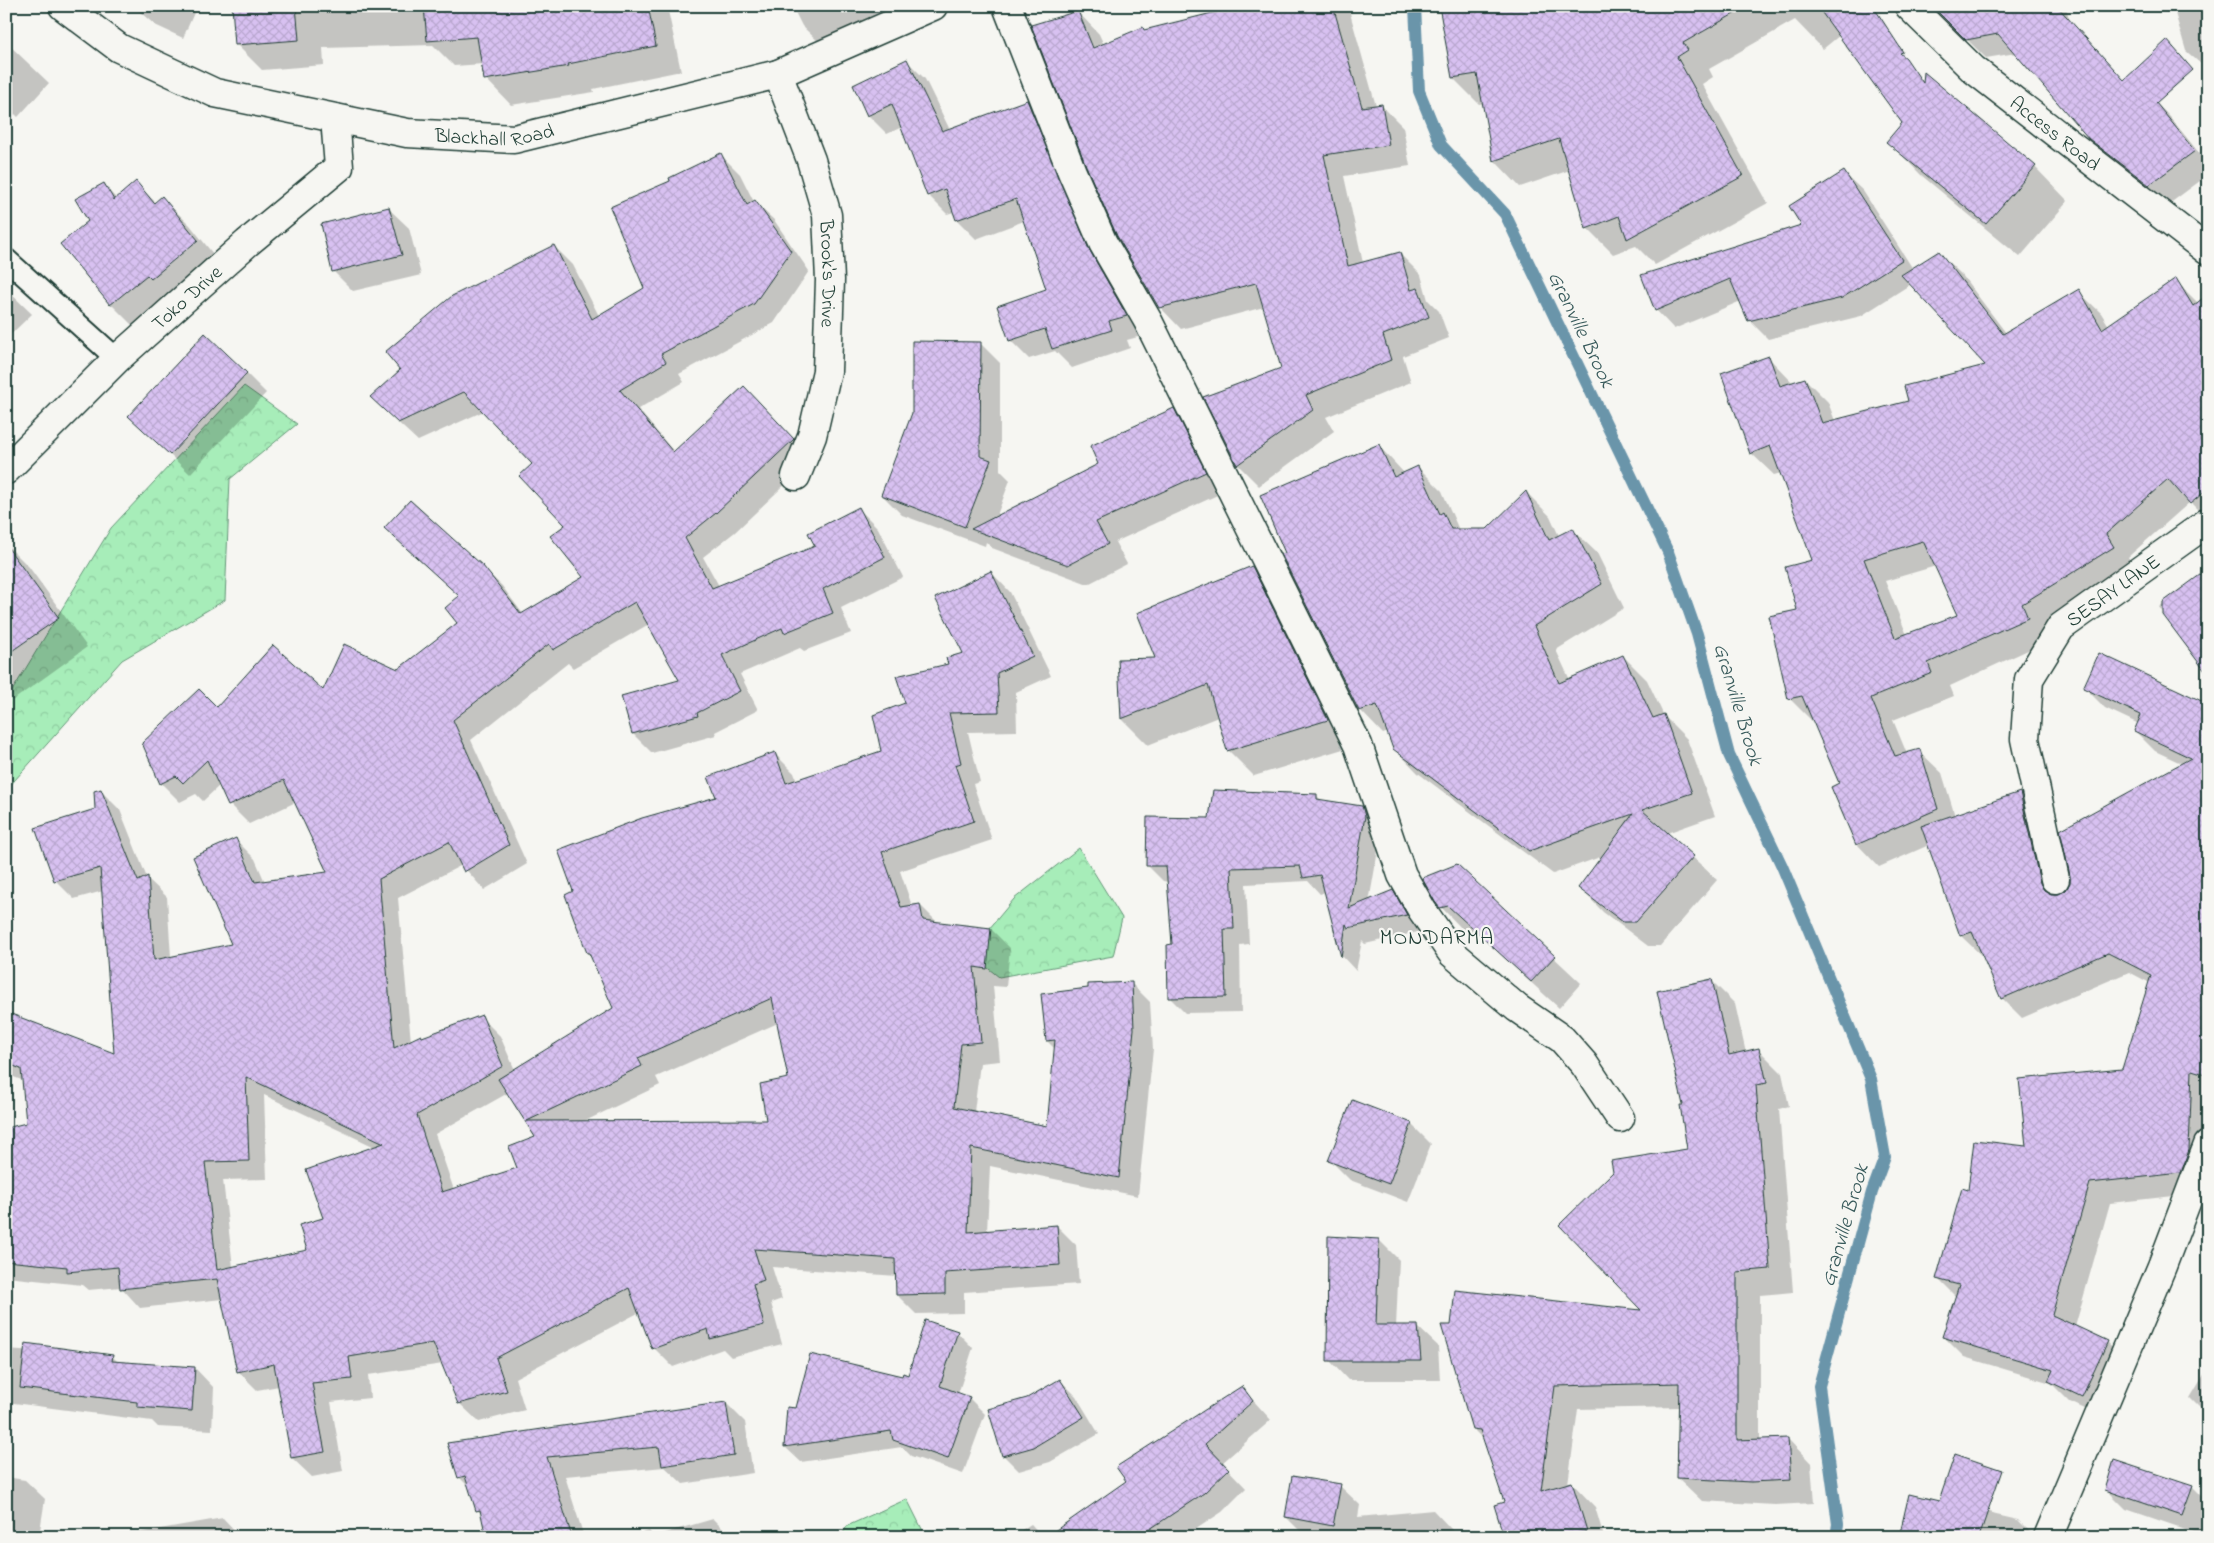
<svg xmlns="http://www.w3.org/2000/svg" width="2214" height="1543" font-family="'Indie Flower',sans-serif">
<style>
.forest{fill:url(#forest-crowns);stroke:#639576}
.shadow{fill:#0003;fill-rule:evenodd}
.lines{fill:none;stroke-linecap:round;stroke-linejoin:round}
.stream{stroke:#6a95aa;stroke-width:12}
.building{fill:url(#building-cross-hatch);stroke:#1f3d34;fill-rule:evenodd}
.lane-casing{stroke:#1f3d34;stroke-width:24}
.street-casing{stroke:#1f3d34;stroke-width:31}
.secondary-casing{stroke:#1f3d34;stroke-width:31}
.lane{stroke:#f6f6f2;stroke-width:20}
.street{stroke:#f6f6f2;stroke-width:28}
.secondary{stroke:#f6f6f2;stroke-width:28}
.labels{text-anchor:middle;stroke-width:4.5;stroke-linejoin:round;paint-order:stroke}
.street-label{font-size:20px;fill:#1f3d34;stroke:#f6f6f2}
.water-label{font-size:21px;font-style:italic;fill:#385a5b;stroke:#f6f6f2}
.neighbourhood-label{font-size:21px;letter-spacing:1px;fill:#1f3d34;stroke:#f6f6f2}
</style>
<defs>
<pattern id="forest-crowns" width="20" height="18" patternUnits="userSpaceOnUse" patternTransform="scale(1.25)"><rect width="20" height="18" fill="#a7edb9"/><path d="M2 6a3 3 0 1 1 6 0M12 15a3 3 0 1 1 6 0" fill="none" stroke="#8fcca0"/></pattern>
<pattern id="building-cross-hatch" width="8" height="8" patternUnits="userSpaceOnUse" patternTransform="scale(1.25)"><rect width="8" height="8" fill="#d8c1f1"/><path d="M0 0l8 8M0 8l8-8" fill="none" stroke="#b9a7cf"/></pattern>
</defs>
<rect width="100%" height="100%" fill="#f6f6f2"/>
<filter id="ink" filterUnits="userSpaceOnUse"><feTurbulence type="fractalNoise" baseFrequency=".02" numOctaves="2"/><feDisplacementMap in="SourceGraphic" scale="10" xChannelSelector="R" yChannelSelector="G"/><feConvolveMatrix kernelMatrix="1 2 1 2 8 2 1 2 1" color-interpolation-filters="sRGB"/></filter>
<g filter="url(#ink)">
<g class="forest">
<path d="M244,386l53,38 -67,55 -5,121 -103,60 -116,130v-89l105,-173z"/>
<path d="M1079,848l43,70 -9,38 -114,21 -30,-24 45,-54z"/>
<path d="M907,1499l19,38h-85l6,-11z"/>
</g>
<g class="shadow">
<path d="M133,6h64l-14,32 -28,-13z"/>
<path d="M233,6h434l14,65 -88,18 1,3 -83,13 -25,-26 -3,-15 -29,2 -21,-21 -110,3 1,17 -62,5 -26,-26z"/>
<path d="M792,6h105l-75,39 -20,-19z"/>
<path d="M1223,6h125l28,100h6l21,21 7,39 -66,10 19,87 37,-9 21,21 7,25 11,11 10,27 -46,18 8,26 -85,35 8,14 -75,55 -21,-21 -33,-68 77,-29 -18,-61 -83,22 -21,-22 -82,-295 21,22 5,11 38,-17 3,3 80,-20z"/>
<path d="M1441,6h406l131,145 57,16 33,34 -48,56 -99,-82 -33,-34 15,-18 -63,-88 -17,14 -28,-29 -86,49 4,8 -11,7 66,119 -113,62 -19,-19 -23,8 -26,-26 -17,-58 -50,17 -26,-27 -10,-57 -5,1 -26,-26z"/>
<path d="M1917,6h149l4,17 63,67 17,7 20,20 38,47v11l-39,29 -59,-46 -94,-105 -30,5 -46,-45 -8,-4 -10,2z"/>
<path d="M2173,6h35v64l-22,-19z"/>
<path d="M6,42l43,41 -31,34 -3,-3 -9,10z"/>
<path d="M907,61l18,18 25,51 77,-29 19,19 99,215 -18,5 3,8 -58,20 -17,-17 -26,8 -19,-19 38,-50 -24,-69 -48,18 -19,-19 -3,-8 -7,2 -19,-19 -26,-68 -15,7 -19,-19z"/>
<path d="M721,155l19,19 14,28 20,18 35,51 -35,52 -95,51 5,8 -46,27 36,43 89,-46 49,53 -77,73 -32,25 16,29 98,-39 42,-38 19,19 25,49 -62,31 10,25 -47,18 -4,-3 -60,26 18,36 -43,22 1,3 -64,18 -19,-19 47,-53 -31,-57 -76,44 -5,-5 -97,77 56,124 -43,26 -22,-25 -64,33 13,144 70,-25 19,19 15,34 99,-62 -22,-52 -4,-3 -13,-61 142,-94 57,-45 20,20 3,8 86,-29 24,-48 42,-39 16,-11 26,-82 19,20 41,84 -35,16 1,39 -49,1 12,50 -7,2 19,56 -92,31 12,35 8,-1 18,18 53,6 19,19 -4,39 -13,-1 7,75 -20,2 -6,49 74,15 7,-78 -8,-8 84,-58 19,19 3,47 -15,147 -148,-30 -3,66 70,-6 19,19 3,39 -115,8v21l-48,1 -19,-19v-19l-125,-9 10,32 -11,4 11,41 -51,13 -8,-8 -50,18 -19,-19 -14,-36 -125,66 10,32 -46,12 -20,-19 -16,-39 -75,11 2,23 -39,4 12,69 -31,6 -20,-19 -13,-72 -22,4 -19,-19 -16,-72 -82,9 -19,-21 -33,3 -6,-5 -76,-8v-147l21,-6 -3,-43 -18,-7v-66l6,7 103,40 -12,-164 -29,8 -19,-19 42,-70 4,-19 19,19 27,68 20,19 4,60 62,-12 3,-105 19,19 10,23 64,-9 -33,-71 -47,22 -19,-19 -10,-20 -17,16 -7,-7 -16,8 -19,-19 56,-74 106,-17 75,-21 61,-48 1,-26 22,-30 20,19 21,28 62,-37 -18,-52 -34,-61 -49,-53 -66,30 -27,-25 163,-170 19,19 26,51 47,-28 26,-106zM778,1023l12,56 -22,42 -185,1 77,-37 -4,-8zM508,1093l29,45 -19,31 -64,21 -19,-56zM264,1095l111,52 -67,104 -75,16 -10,-87 44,-1z"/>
<path d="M1844,173l19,18 50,78 26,-16 23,22 44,58 72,-42 23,22 8,13 66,-46 23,23 10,-7v224l-18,-18 -62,55 8,13 -93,57 7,13 -100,46 4,10 -61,24 14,34 12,-3 23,22 13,43 65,-23 20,21 18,82 9,-5 116,-127 -28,-13 -20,-20 4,-7 -34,-16 -21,-21 124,19v469l-7,18 -91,10 -35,124 32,15 21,20 -26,55 -32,-15 -19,-19 -87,-26 -20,-20 12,-40 -18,-18 31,-87 154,-122 27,-87 -21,-11 -107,46 -20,-20 -19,-43 -1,1 -21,-20 -32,-91 -50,22 -22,-23 -16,-60 -27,-64 -2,1 -23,-23 9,-87 16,-50 -33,-88 -7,2 -23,-22 18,-95 24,25 12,-4 23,23 7,19 75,-20 77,-35 -76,-82 -50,32 -93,23 -19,-19 -8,-19 -67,28 -18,-19 147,-85zM1936,566l22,49 -51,20 -22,-54z"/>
<path d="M136,183l20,20 6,-5 28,27 35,44 -86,63 -28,-28 -49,-60 28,-22 13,-37 14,14z"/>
<path d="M389,209l20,19 12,47 -68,16 -19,-19 -12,-47z"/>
<path d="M6,289l26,25 -26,25z"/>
<path d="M980,343l20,20v107l10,10 -14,38 104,-54 73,-55 20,20 31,63 -109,50 12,22 -39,20 -96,-36 -6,-6 -1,4 -83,-31 -20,-20z"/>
<path d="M246,373l20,20 -76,81 -41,-39z"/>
<path d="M6,440l15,15 -15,14z"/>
<path d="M1379,446l25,27 14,-6 24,24 17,39h28l39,-38 24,24 9,20 14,-6 24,23 27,55 -68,42 14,30 53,-24 24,24 17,36 23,23 28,77 -48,17 50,47 -57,66h-12l-45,-34 -23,-24 23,-32 -50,18 -135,-101 -24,-25 -6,-16 -5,2 -23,-24 -73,-157z"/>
<path d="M6,544l23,23 58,80 -75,54 -6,-6z"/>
<path d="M1252,568l25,25 76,153 -99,30 -26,-26 -10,-33 -70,28 -26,-26 -3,-59 38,-1z"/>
<path d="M2208,570v103l-49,-66z"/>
<path d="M1316,795l6,6 40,6 16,16 3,10 -12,69 23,-10 17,16 13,23 -57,13 -3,-3 -6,30 -14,-15 -17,-64 -5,2 -12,-13 -62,3 3,60 -9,1 1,67 -56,1 -16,-16 4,-51 -5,-64 -5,-1 -16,-16 63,-46z"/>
<path d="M1456,866l125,117 -22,25 -83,-76 -9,2 -26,-27z"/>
<path d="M1711,980l24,24 11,49 13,-3 23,23 7,33 -10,3 14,183 -33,3v145l28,-1 23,24 3,40 -39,2 -73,-4 -24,-23 2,-71 -102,2 -10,75 4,-1 23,24 9,30h-99l1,-35 -21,-61 -12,-12 171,-118 44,-161 -3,-44z"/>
<path d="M1411,1124l20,20 -23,58 -58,-22 -20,-20z"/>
<path d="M1379,1240l20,20 -3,67h22l20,19 2,34h-92l-19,-20z"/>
<path d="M957,1332l16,16 -15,46 11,4 16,16 -22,60 -52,-18 -9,-9 -101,15 -16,-15 12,-38 112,-32z"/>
<path d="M6,1349l106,7 7,7 76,5 19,20 -2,42 -54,-3 -6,-6 -146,-19z"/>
<path d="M2208,1368v48l-18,-18z"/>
<path d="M1060,1380l16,16 23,38 -49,28 -31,9 -16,-16 25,-56z"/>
<path d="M1241,1387l30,33 -49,43 24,25 -24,24 -38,25h-136l80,-55z"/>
<path d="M726,1403l19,19 8,51 -70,11 -18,-17 -100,9 19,61h-97l-4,-22 -6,-5 -7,-22 -11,-11z"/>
<path d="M6,1477l19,3 20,19 -6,38h-33z"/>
<path d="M1340,1486l20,19 -2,12 75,-7 19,20 1,7h-96l-2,-7 -1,7h-48l-20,-20z"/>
<path d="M2192,1487l16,16v15l-6,17 -76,-26 -20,-20z"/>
<path d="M1939,1502l49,8 4,4 26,6 17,17h-135z"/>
<path d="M223,1518l18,19h-110v-3z"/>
<path d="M713,1519l18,18h-102l20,-6 5,5z"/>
<path d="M1031,1524l12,13h-32z"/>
</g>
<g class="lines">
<path class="stream" d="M1415,6l4,85 22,54 64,69 163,338 29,82 32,121 53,111 89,213 14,78 -13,35 -53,194 19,138 -2,13"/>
</g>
<g class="building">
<path d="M232,6h64l3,34 -64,5z"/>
<path d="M424,6h224l8,40 -88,18 1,2 -85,14 -7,-43 -50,4z"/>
<path d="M1240,6h93l29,101 20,-3 7,41 -65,10 24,111 52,-14 11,38 7,-2 11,29 -46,18 8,25 -85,35 7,15 -76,55 -34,-68 78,-29 -25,-85 -97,25 -42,-72 -31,-70 -55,-141 47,-14 15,37 50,-21 1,3z"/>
<path d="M1439,6h309l-65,37 5,7 -11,7 66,119 -116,63 -8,-23 -33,13 -27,-90 -66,22 -16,-87 -25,4z"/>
<path d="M1817,6h56l30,46 -3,1 6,5 17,25 1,-11 112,94 -50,58 -100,-82 16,-19z"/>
<path d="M1932,6h125l67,74 43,-40 26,30 -37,33 39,48 -46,34 -60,-46 -91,-105 -32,6z"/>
<path d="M907,59l35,72 85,-31 62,149 38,67 -18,5 3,9 -60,19 -7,-20 -36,12 -12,-35 49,-17 -30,-90 -60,21 -11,-31 -18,7 -35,-92 -25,12 -14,-31z"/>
<path d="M721,153l26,52 8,-5 36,51 -37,53 -93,50 5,8 -46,28 53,62 71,-66 50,53 -78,74 -31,25 27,50 103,-42 -7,-13 51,-26 26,50 -62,32 10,24 -49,20 -2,-5 -60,27 18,36 -43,22 1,3 -66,18 -11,-38 58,-16 -44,-78 -82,48 -4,-6 -96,76 56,125 -45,27 -15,-30 -70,37 15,169 27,-13 1,2 60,-22 21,51 -86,49 25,77 75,-24 -8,-21 26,-10 -37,-58 115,-71 -24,-55h-2l-22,-58 8,-4 -15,-41 84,-32 74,-21 -8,-20 67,-25 11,31 95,-32 -8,-36 32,-12 -9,-27 52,-12 -2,-6 17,-5 -28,-55 56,-27 42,85 -36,17 2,39 -50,1 12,50 -6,2 19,56 -92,31 19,55 19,-3 3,16 68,8 -4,41 -13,-2 7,75 -20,2 -7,63 93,19 8,-86 -9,1 -5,-47 47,-6v-4l44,-2 2,47 -15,149 -148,-30 -3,84 89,-7 3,40 -115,8v21l-49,1 -1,-36 -141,-10 10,31 -11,4 11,41 -54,14 -2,-10 -56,20 -23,-61 -133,70 11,33 -49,13 -25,-61 -84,14 3,22 -40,4 13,69 -34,6 -17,-94 -37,8 -20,-93 -97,10 -2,-22 -51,5v-5l-61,-6v-133l20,-5 -5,-54 -15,-6v-51l108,41 -14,-185 -46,13 -19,-53 60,-19 -1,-18 7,-2 37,92 10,-5 6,84 77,-16 -38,-87 43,-19 19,44 72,-10 -43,-92 -56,26 -21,-46 -24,23 -7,-7 -16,8 -18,-41 57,-54 18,18 56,-62 50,45 21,-46 54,25 59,-46 -12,-15 14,-12 -75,-68 26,-28 73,66 38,48 62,-37 -33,-41 15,-11 -46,-49 13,-12 -68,-72 -66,31 -28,-26 30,-27 -15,-18 67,-56 102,-51 38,74 52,-31 -34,-81 60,-26 -1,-3zM772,998l16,80 -28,6 6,36 -239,1 115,-55 -4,-8zM246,1077l138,66 -78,27 17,48 -24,7 8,25 -90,20 -12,-108 44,-1z"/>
<path d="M1844,171l58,89 -60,38 -94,23 -18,-42 -75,32 -14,-36 160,-50 -12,-19z"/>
<path d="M136,181l18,22 8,-7 36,44 -47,39 -4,-4 -37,30 -50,-61 28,-23 -13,-22 29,-16 10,17z"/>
<path d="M389,207l13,48 -70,17 -11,-48z"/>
<path d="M1939,251l64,83 76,-45 23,40 74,-51 17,28 15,-12v195l-18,15 -22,-25 -62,55 8,13 -92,57 6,14 -100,45 4,10 -61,25 24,58 25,-7 18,60 -82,36 -25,-58 8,-4 -37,-87 -14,3 -19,-83 28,-6 -12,-43 27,-7 -42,-114 -20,8 -29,-81 48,-17 11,30 25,-8 17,45 86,-22 -4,-15 81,-21 -84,-90zM1923,541l34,74 -62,23 -31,-79z"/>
<path d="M205,333l42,40 -77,82 -42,-39z"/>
<path d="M912,341l69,1 -1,114 11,4 -26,67 -84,-32 31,-82z"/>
<path d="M1174,408l32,64 -110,50 12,22 -40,21 -97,-36 127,-65 -8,-18z"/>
<path d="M1379,444l15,33 24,-11 22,48 3,-2 8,17h36l39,-38 23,49 24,-12 29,56 -68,42 25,57 64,-28 30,63 11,-4 28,79 -50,17 52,46 -58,66h-13l-45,-34 55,-74 -104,37 -136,-102 -16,-44 -18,6 -78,-157 4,-1 -25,-58z"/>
<path d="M6,545l53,73 -53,37z"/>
<path d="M1252,566l76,154 -101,31 -19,-66 -87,34 -3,-60 37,-1 -18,-45z"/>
<path d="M2208,569v106l-45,-60v-13z"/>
<path d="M2099,653l109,51v371l-16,-5 -3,80 -8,23 -91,10 -38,132 56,26 -26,56 -34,-16 5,-11 -111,-33 17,-52 -23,-6 26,-91 6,2 6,-50 52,6 -7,-67 103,-10 29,-94 -43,-22 -107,46 -29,-67 -12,4 -39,-110 99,-34 20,91 4,7 7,4h8l7,-4 4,-7v-7l-10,-46 131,-72 -57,-27 7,-16 -58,-27z"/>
<path d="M1213,790l104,4v5l45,7 3,10 -16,92 44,-18 14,25 -59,13 -2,-4 -5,33 -21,-82 -17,3 -3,-12 -69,2 3,61h-10l2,68 -58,1 -1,-53 5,-1 -6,-78h-20l1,-49 62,1z"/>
<path d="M1457,864l98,92 -24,26 -83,-76 -8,2 -5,-6 -13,-24z"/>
<path d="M1712,979l17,76 30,-7 8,35 -11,2 14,184 -33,3v168l51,-2 3,42 -40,2 -74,-4 2,-95 -124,3 -14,105 31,-9 15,49 -20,6h-63l-10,-32 10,-3 -24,-72 -8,-1 -31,-104h10l4,-35 186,20 -82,-85 54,-53 -2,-11 76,-12 -7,-44h3l-26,-114z"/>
<path d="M1352,1100l60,23 -23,61 -61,-23z"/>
<path d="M1328,1236l51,3 -3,86h42l3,36h-94z"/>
<path d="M925,1320l33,11 -18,55 30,11 -22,62 -55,-19 -2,-9 -107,16 3,-40 9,1 14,-54 92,22 1,-3 5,2z"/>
<path d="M25,1343l88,12 -1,6 83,6 -3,44 -55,-4v-5l-117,-14z"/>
<path d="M1060,1379l24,38 -50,30 -32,9 -14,-47 39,-11z"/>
<path d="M1242,1386l11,15 -48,43 24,25 -25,24 -66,44h-92l80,-56 -10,-14z"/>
<path d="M726,1402l8,53 -72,11 -3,-19 -112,10 25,80h-86l-6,-27 -4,1 -11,-35 -7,2 -11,-35z"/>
<path d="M1955,1454l47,16 -23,67h-80l10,-43 30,7z"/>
<path d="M2114,1460l79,26 -11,30 -77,-26z"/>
<path d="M1292,1476l49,8 -8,42 -48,-9z"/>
</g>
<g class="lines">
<g class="lane-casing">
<path id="lane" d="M6,259l111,100"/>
</g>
<g class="street-casing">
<g id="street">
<path d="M1007,6l65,166 31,71 45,78 210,424 44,130 20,35 30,43 65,55 45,31 22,25 36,54"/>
<path id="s1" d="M1909,6l64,63 235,182"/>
<path id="s2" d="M778,74l33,86 16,55 3,65 -3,91 -15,65 -16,40"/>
<path id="s3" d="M6,470l111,-111 130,-116 92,-76 -4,-49"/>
<path id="s4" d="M2055,879l-30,-140 4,-60 32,-52 147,-105"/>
<path d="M2048,1537l114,-271 46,-121"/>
</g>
</g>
<g class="secondary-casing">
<g id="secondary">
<path id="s5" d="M63,6l56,42 96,45 192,40 107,6 264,-65 155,-68"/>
</g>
</g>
<use href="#lane" class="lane"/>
<use href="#street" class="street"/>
<use href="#secondary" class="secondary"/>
</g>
</g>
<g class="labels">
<g class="street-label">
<text dy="7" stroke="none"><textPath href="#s5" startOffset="460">Blackhall Road</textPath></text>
<text dy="7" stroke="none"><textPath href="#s1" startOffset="194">Access Road</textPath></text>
<text dy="7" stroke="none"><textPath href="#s2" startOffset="208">Brook's Drive</textPath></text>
<text dy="7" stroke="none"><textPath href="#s3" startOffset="250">Toko Drive</textPath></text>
<text dy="7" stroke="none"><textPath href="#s4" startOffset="328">SESAY LANE</textPath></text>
</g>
<g class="water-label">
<text transform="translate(1582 329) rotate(64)" y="7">Granville Brook</text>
<text transform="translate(1739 704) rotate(73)" y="7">Granville Brook</text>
<text transform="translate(1844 1225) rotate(-74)" y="7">Granville Brook</text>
</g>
<g class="neighbourhood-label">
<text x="1437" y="944">MONDARMA</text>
</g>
</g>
<rect width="2214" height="1543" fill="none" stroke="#f6f6f2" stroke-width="25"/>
<rect x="12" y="12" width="2189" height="1518" fill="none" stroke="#1f3d34" stroke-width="2" filter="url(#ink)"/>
</svg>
